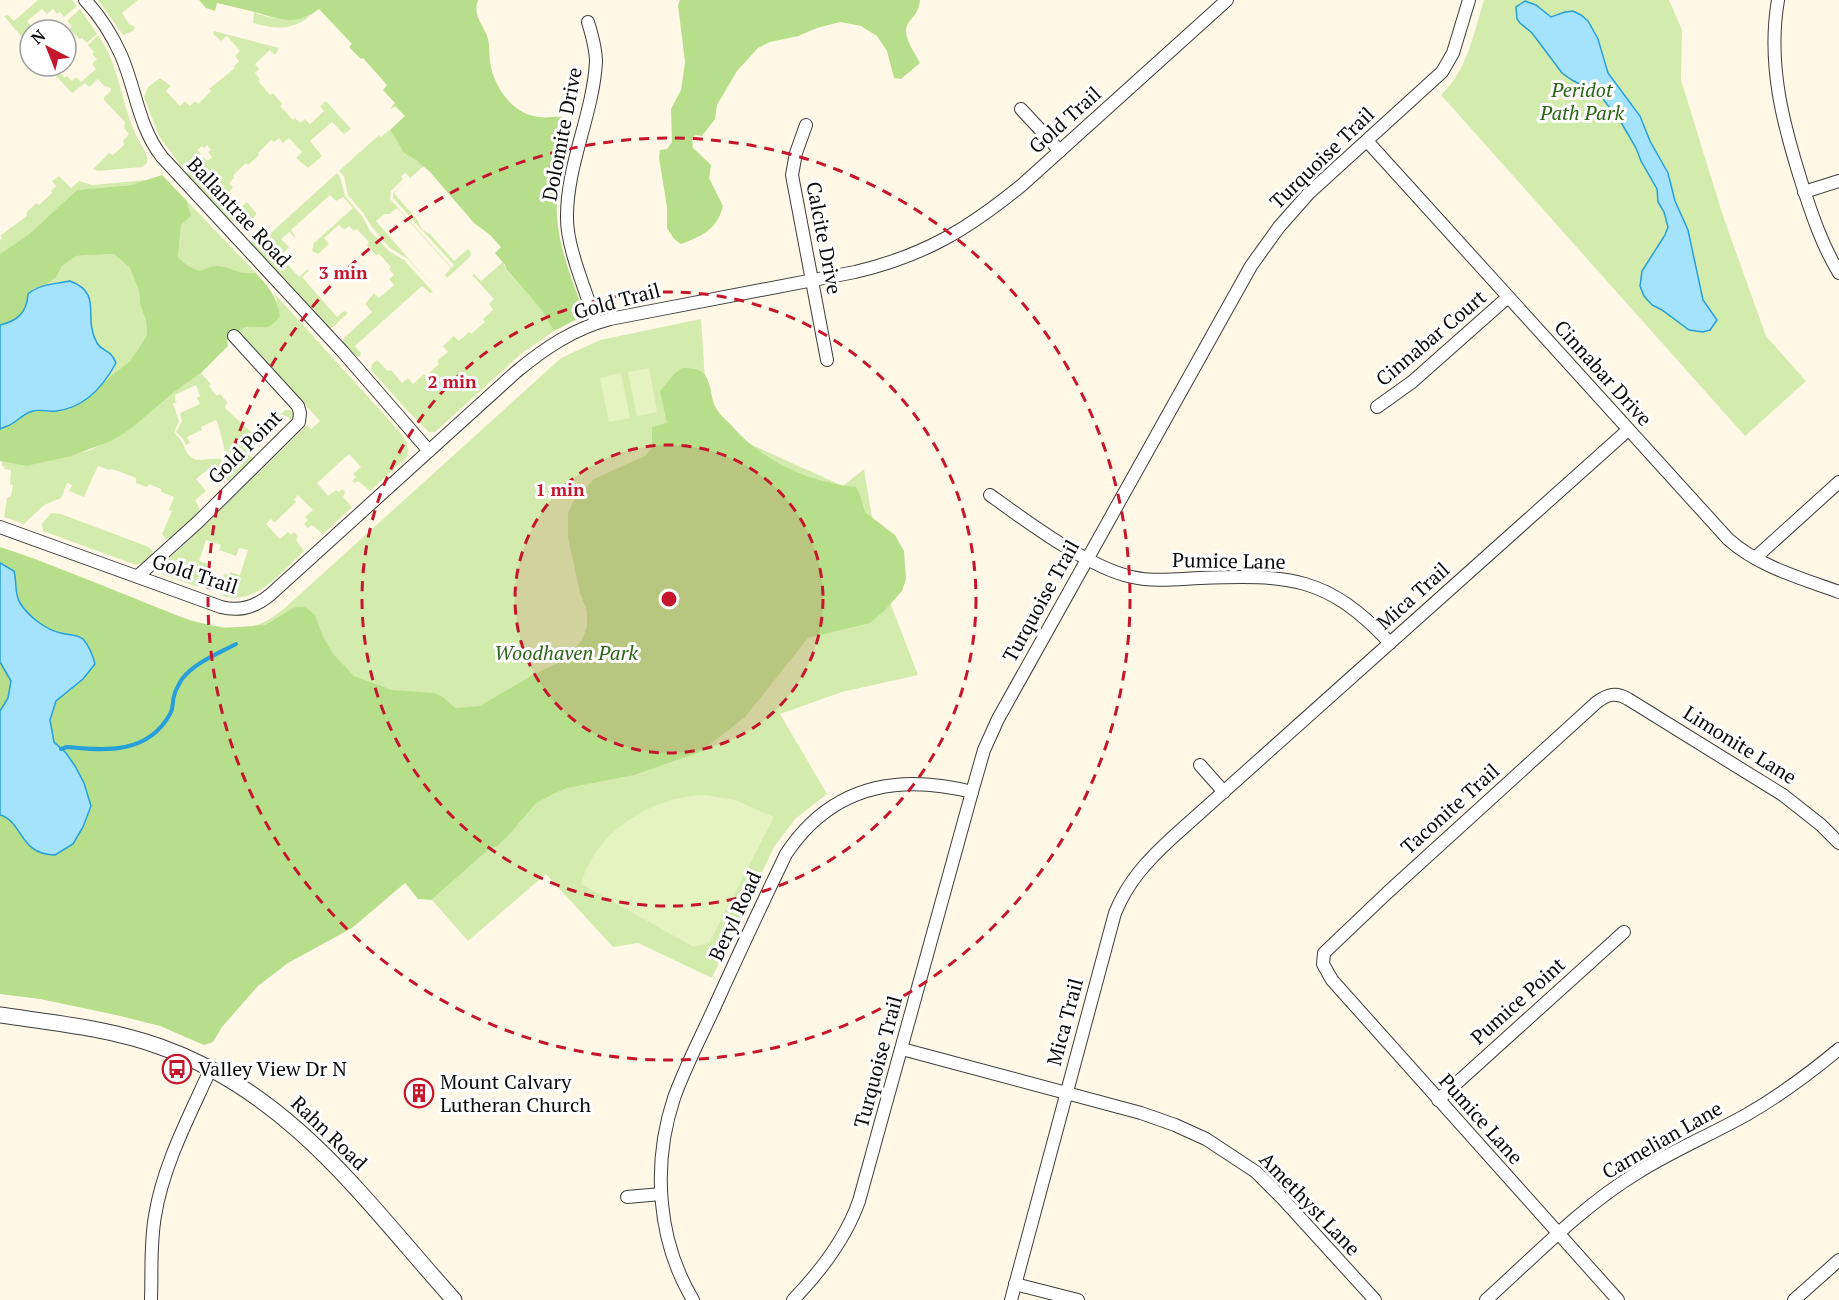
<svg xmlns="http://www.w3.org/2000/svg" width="1839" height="1300" font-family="'PT Serif',serif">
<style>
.green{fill:#d3ecad}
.forest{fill:#b7df8b}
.pitch{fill:#e5f3c0}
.water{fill:#a5e2fc;stroke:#269fda;stroke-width:1.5}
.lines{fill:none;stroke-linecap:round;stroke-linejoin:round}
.stream{stroke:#269fda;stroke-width:4}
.minor-casing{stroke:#3d3d3d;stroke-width:14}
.tertiary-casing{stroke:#3d3d3d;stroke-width:17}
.minor{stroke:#fff;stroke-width:12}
.tertiary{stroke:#fff;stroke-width:15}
.ring{fill:none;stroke:#c5162c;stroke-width:3;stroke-dasharray:10 8}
.labels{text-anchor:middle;stroke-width:6;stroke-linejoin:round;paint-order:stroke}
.park-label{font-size:20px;font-style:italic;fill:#2c6616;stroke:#fff}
.street-label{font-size:20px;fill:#0a0a0a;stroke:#fff}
.poi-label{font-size:20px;fill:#0a0a0a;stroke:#fff;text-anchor:start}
.centre{fill:#c5162c;stroke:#fff;stroke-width:3}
.ring-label{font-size:18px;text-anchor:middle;font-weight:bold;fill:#c5162c;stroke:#fff;stroke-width:6;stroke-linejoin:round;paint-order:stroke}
</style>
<rect width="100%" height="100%" fill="#fff8e7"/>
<g class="green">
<path d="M38,0h34l5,6 -13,11 -4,-5 -3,2 -4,-5 -6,5 -5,-5 -15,12 5,6 -5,4 3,3v13l-26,-31 4,-1 6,6z"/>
<path d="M98,0h40l-16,13 7,11 6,3 -2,4 -10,4z"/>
<path d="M1484,0h185l13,30 -1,50 42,136 43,120 40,45 -61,55 -304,-341c27,-26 32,-60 43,-95z"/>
<path d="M80,9l17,25 -10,9 -5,-5 -3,1 -9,-10 2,-3 -5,-5z"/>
<path d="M254,12c16,8 39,8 56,4 -18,15 -36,13 -57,7z"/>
<path d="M214,31l65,17 -4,7 -5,-5 -15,14 4,5 -4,4 5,6 -2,2 12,14 3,-2 9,11 -2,2 13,14 2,-2 5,5 5,-4 5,5 14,-13 -4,-5 6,-5 25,28 -7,5 -12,-12 -22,19 12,15 -14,12 -12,-10 6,-6 -13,-14 -6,5 -4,-5 -5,4 -3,-2 -13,13 1,2 -11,10 -2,-2 -13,12 1,3 -5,5 4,4 -5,6 13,14 6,-5 9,11v2c-5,5 -9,10 -17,9 -10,-1 -44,-42 -53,-51l17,-16 4,4 5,-4 -4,-5 3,-2 -4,-5 -3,3 -2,-2 -5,4 4,4 -17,16 -25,-34 -15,-39 4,-10 12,-9 11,8 -5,5 14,15 5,-5 5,5 5,-5 3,3 13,-13 -2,-2 26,-21 -1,-2 5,-5 -4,-5 5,-5 -13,-15 -6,5 -8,-7z"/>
<path d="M98,35c21,30 23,66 37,98 4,10 14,20 12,30l-5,4 -44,4 -5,-2 16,-16 4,2 11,-10 -1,-4 6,-7 -5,-6 1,-6 -21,-22v-3l6,-5 1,-4 -7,-2 -6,-7 -9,8 -4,-4 -13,10 -16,-17 3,-4 6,6 2,-2 5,5 4,-4 5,5 15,-13 -4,-5 5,-5 -5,-5 2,-2 -6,-7z"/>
<path d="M390,130l14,23 20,13 -14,12 -4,-5 -5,3 2,3 -12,12 -1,8 62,69 2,-3 -61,-67v-5l13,-11 -12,11 24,28c2,6 6,11 12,13l24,27 14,-12 3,3 -1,5 -23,21 -2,-3 6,-7 -54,-60 -8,6h-5l-8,7 59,68 -27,-30 -18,-11 -19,-22 -7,-12 -16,-19 -4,-19 -5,-5 40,-36 2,2z"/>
<path d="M337,173l3,4 5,19 17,20 8,15 19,20 15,9 29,32 -3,1 -8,-7 -67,60 6,7 -1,4 -7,-2 -10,-12v-4l29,-27 -7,-8 9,-11 5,5 15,-13 -5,-6 5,-4 -5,-6 2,-2 -12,-13 -3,1 -9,-10 2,-3 -12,-13 -3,2 -5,-5 -5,4 -5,-5 -15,13 5,6 -11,10 -6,-3 2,-8 39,-35 -10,-11 -7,4 -6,-6 -39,35 6,9 -8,-7 -8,7 8,8 -9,9 19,21 9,-8 1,2 -7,6 35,40 7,-6 4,2 -15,14 -4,1 -3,-3 -74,-80 -1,-3 8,-9 5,6z"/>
<path d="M59,176l12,12 8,-7 13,4 55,-5 -16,5 -54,5 -48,44 -29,20v-14l2,-2 -1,-3 26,-19 -1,-3 10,-10 3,2 13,-12 -1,-2 5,-5 -4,-5z"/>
<path d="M187,201l69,72 -16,1 -25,-7 -12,4h-8l-17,-14 3,-32 10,-9z"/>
<path d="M114,254l16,14 9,22 1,14 6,17 1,13 -6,11 -11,16 -23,18 -14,15 -41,18 -16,-2 -11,3 -11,10 -14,-98 17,-5 11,-20 28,-22 6,-12 14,-10z"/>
<path d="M503,262l3,8 35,38 13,23 -32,22 -87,79h-6l-23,-23 -35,-39 1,-6 5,-4 11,11 3,-1 11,13 6,-5 5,6 11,-10 2,2 13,-12 -2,-3 11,-9 -5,-6 11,-10 5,5 10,-9 2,2 14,-12 -2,-3 10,-9 -4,-6 5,-5 -22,-24 2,-1 7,7z"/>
<path d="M273,292l126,139c7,9 11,15 8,26l-37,34 -12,-10 -3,2 -3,-2 4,-4 -3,-3 8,-7 -12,-13 -32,29 11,13 8,-6 3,2 3,-3 3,3 -2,5 9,10 -29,27 -11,-9 -4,3 -4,-4 4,-4 -3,-3 8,-7 -15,-15 -4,4 2,3 -22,21 -3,-4 -5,5 14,15 8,-7 3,3 3,-3 4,5 -2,3 8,11c-22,20 -47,55 -81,45l4,-15 -5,-2 2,-5 5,1 1,-3 10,3 8,-25 -9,-2 -3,8 -17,-6 2,-5 -15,-5 -7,21 9,3 -1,4 5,2 -3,5 -7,-1 -4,13 -39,-14 -2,-3 47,-44 103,-101 4,4 9,-8 -83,-91 12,-3 28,-27z"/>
<path d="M701,319l7,106 135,61 21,-17 19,115 35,91 -76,17 -62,22 47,80 -32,25 -21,28 -62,131 -74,-35 -25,4 -67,-73 -78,67 -58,-66 -410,-328c42,14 83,30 124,47 39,15 80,38 123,33 15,-1 28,-11 40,-21l274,-248 39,-18z"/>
<path d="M201,373l10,11 -2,2 8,10 3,-2 7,8 -2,6 26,24 -1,3 1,2h7l27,-27h5l5,5 -1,3 -4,1 -4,-3 -38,35 4,8 -24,22 -2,-2c5,-9 -6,-51 -10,-59l-15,7 1,3 -15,7 3,6 -4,2 -2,-5 -8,-8 6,-11 -2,-8 20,-9 -3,-6 3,-2 -4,-11 -21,10v6h3l-5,3 6,17 -5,11c2,4 7,7 9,12 9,24 17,13 38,15l5,15 -2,4 -11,-13 -17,14 10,12 -11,9c3,5 6,9 3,14 -5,9 -23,23 -32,25l-4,-5 10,-23 -3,-1 5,-13 -13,-5v-3l-12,-5 -2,3 -11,-4v-5l-18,-7 -8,-2 -1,1 -11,-4 -14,31 -15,-6 3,-6 -5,-2 -6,15 -17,7 -20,19 -20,-7 3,-19 4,-2 2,-11 -3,-1 1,-14 -7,-1 1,-2 -3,-1v-5l25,5 64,-16 41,-22 41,-35z"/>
<path d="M51,513l10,1 88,33 3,3v4l-8,8 -8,3 -93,-34 -1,-7z"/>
</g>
<g class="forest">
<path d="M199,0h279c-6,18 7,25 10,39 2,7 1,15 2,23 4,25 22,52 49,55 13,2 24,-4 35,5 -5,23 -12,46 -16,69 -6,40 11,81 25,119l-2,7 -27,14 -13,-22 -35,-40 -1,-4 -10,-12 6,-6 -11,-12 -16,-12 -44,-51 -13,-11 -13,-8 -14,-23 15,-14 -10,-10 -5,3 5,-6 -12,-13 4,-5 -24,-27 -2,1 -12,-12 3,-3 -33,-35c-25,19 -42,9 -68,2 -11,-3 -23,-5 -34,-8l-2,8 -9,-3z"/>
<path d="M680,0h240c-1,11 -5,14 -11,22 -9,12 5,29 11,41l-19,16 -7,-1 -7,-27 -10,-15 -16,-10 -21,-4 -23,6 -19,8 -28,6 -12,6 -21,23 -20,34 -2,14 -13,17 -6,-1 -4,3 1,10 18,17 -2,13 14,28c-6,24 -21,30 -42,38l-7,-5 -7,-11v-21l-8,-49 1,-8 7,-1 5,-7 -1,-33 10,-19 4,-28 -7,-57z"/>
<path d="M162,175l25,26 4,15 -10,9 -3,32c29,27 23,4 46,10 16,4 13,7 32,6 14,16 20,22 24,43 -12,16 -15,10 -31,11 -9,1 -15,7 -22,13l1,6 -27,27 -28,20 -41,35 -21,13 -40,15 -44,10 -27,-5v-32l14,-6 11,-10 11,-3 16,2 41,-18 14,-15 23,-18 11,-16 6,-11 -1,-13 -6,-17 -1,-13 -9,-23 -16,-14 -38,2 -14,10 -6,12 -9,6 -14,5c-10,20 -8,30 -33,36v-71l29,-20 48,-44 54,-5z"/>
<path d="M682,368c8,0 15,0 21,5 9,8 7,25 13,35 3,6 10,12 15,17 31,36 77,57 125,62l4,8 5,17 30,23 9,16 2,28 -4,12 -17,19 -15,13 -62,15 -63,79 -45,35 -66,23 -67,13 -14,6 -17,9 -30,35 -9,8 -8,3 -58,51 -13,-1 -13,-16 -53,45 -64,35 -30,23 -36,41 -9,15 -9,3 -44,-19 -44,-11 -76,-16 -40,-5v-447l35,12 156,62 33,7 41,-3 30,-18h10l10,8 8,22 11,18 20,21 38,14 42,3 9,4 12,11 25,-2 51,-30 29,-14 12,-10 10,-12 5,-13v-16l-7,-18 -12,-56v-24l5,-11 21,-23 51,-23 7,-8v-21l15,-4 -7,-32 14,-17z"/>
</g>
<g class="pitch">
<path d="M649,368l8,44 -20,4 -9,-44z"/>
<path d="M621,373l9,45 -21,4 -9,-44z"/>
<path d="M705,795l30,5 39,17 -65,126 -15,4 -113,-63c14,-53 72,-88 124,-89z"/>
</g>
<g class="water">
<path d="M1525,1l11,4 15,12 14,-5 8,-1 8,4 7,6 10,18 10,34 32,43 10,25 18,32 7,28 13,29 15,70 14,20 -7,10 -7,2 -14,-2 -27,-20 -10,-5 -8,-9 -4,-10 2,-15 23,-36 3,-8 -4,-15 -6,-10 -1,-13 -16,-28 -5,-13 -14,-24 -22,-29 -28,-15 -10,-7 -30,-40 -12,-10 -3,-4 -1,-12z"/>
<path d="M70,281c34,13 12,35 27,62 6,10 13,5 19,20 -13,24 -32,45 -60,48 -8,1 -16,-2 -23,0 -9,2 -13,8 -20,12 -4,3 -9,4 -13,6v-104c17,-4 27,-12 28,-31 11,-10 27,-10 42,-13z"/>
<path d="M0,563l14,8c3,10 0,22 6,32 8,13 26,27 41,30 6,2 17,1 22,6 6,7 10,17 12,25l-12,15 -27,22 -6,19 4,22 12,11 9,13 9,17 7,23 -8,21 -10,17 -18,11c-36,0 -32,-34 -55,-40v-104l8,-13 3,-17 -11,-19z"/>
</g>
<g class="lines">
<path class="stream" d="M61,749l6,-2c39,4 81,7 103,-33 4,-7 2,-11 4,-18 1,-5 5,-12 8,-17 12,-16 37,-26 54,-35"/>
<g class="minor-casing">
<g id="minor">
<path d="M85,0c15,16 27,35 36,55 15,34 17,71 41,102l181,195 86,99"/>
<path d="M1778,0c-11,64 5,124 24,184 10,31 20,61 37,89"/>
<path d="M588,22c4,13 8,27 8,40 -3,52 -29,102 -29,154 -1,31 20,77 29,107"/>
<path d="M1021,109l39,42"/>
<path d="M806,125l-10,28 -4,22 35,185"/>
<path d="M1367,141l361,398c31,28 73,39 111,53"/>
<path d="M1804,192l35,-11"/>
<path d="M1377,407l35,-25 96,-85"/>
<path d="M990,495c36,26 99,73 142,82 22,5 46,2 68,1 88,-3 127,-3 190,65"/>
<path d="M0,527l221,80c19,5 35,0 50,-13l245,-222c29,-24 57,-43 94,-53l245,-47c69,-16 113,-43 167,-87l205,-185"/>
<path d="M1755,558l84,-76"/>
<path d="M138,576l60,-54 101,-100 1,-9 -2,-7 -64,-70"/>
<path d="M1200,765l24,27"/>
<path d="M902,1049l239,64 34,12 31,14 50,33 27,27 92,101"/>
<path d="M1438,1100l186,-168"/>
<path d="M627,1197l34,-3"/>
<path d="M1015,1284l63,16"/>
<path d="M151,1300c1,-28 -1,-56 4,-84 8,-51 35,-101 56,-148"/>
<path d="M693,1300c-36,-60 -41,-136 -19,-202 11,-31 27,-61 41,-92 23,-51 47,-102 71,-152 45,-68 111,-81 186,-62"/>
<path d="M793,1300c27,-28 53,-62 66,-99l113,-409 12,-42 14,-31 253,-453 28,-39 30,-34 133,-121 11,-19 16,-53"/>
<path d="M1011,1300l104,-387c13,-32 33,-53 58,-76l455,-407"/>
<path d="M1486,1300c48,-43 95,-93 151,-127 35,-22 73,-38 109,-58 33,-19 63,-41 93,-66"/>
<path d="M1618,1300l-286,-320 -9,-16 1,-11 63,-60 210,-191c11,-8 19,-10 31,-3l155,96 38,30 18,18"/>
<path d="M1794,1300l45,-40"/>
</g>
</g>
<g class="tertiary-casing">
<path id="tertiary" d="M0,1015c54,8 109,13 161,32 130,46 205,155 293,253"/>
</g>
<use href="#minor" class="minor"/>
<use href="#tertiary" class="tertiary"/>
</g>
<circle cx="669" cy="599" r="154" fill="#c5162c" fill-opacity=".12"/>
<g class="ring">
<circle cx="669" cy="599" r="154"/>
<circle cx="669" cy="599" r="307"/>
<circle cx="669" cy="599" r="461"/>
</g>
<defs>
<g id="bus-ring" transform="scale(1.5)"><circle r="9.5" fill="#fff" stroke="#c5162c" stroke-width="1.5"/><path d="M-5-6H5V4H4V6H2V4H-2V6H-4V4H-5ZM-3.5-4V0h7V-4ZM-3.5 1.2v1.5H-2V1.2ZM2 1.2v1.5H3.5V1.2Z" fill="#c5162c"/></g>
<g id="building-ring" transform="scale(1.5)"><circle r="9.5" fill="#fff" stroke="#c5162c" stroke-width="1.5"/><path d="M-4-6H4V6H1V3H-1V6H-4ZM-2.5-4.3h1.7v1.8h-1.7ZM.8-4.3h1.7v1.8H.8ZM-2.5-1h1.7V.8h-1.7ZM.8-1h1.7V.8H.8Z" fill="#c5162c"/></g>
</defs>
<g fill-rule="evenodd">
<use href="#bus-ring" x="177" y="1069"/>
<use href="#building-ring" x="419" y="1093"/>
</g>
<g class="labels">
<g class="park-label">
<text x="1582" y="97">Peridot<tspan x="1582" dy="23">Path Park</tspan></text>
<text x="566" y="660">Woodhaven Park</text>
</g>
<g class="street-label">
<text transform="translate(1065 120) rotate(-42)" y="7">Gold Trail</text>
<text transform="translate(562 134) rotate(-79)" y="7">Dolomite Drive</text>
<text transform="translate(1322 158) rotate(-44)" y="7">Turquoise Trail</text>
<text transform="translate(239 212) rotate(47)" y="7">Ballantrae Road</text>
<text transform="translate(824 238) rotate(79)" y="7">Calcite Drive</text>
<text transform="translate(617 301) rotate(-15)" y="7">Gold Trail</text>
<text transform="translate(1431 338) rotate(-40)" y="7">Cinnabar Court</text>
<text transform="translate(1603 373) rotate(48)" y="7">Cinnabar Drive</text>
<text transform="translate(245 447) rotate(-45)" y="7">Gold Point</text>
<text transform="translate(1229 561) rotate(1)" y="7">Pumice Lane</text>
<text transform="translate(195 574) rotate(18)" y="7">Gold Trail</text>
<text transform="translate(1413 596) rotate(-42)" y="7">Mica Trail</text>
<text transform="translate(1041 601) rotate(-61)" y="7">Turquoise Trail</text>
<text transform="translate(1740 745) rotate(32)" y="7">Limonite Lane</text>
<text transform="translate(1450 809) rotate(-42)" y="7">Taconite Trail</text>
<text transform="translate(735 916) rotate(-65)" y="7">Beryl Road</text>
<text transform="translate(1518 1001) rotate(-42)" y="7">Pumice Point</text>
<text transform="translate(1065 1022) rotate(-75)" y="7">Mica Trail</text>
<text transform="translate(878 1062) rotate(-75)" y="7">Turquoise Trail</text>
<text transform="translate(1481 1119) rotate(48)" y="7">Pumice Lane</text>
<text transform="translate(329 1133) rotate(44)" y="7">Rahn Road</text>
<text transform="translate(1662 1140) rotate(-30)" y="7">Carnelian Lane</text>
<text transform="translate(1310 1204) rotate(46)" y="7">Amethyst Lane</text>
</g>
<g class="poi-label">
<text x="198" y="1076">Valley View Dr N</text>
<text x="440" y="1089">Mount Calvary<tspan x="440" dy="23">Lutheran Church</tspan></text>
</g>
</g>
<circle cx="669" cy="599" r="9" class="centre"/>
<g class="ring-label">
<text x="343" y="279">3 min</text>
<text x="452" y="388">2 min</text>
<text x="560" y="496">1 min</text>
</g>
<g transform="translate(48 48) rotate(318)"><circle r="28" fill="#ffffff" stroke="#9d9d9d" stroke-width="1.5"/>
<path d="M0-4.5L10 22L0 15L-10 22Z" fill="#c5162c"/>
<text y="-9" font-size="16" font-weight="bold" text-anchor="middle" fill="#0a0a0a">N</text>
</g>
</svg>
